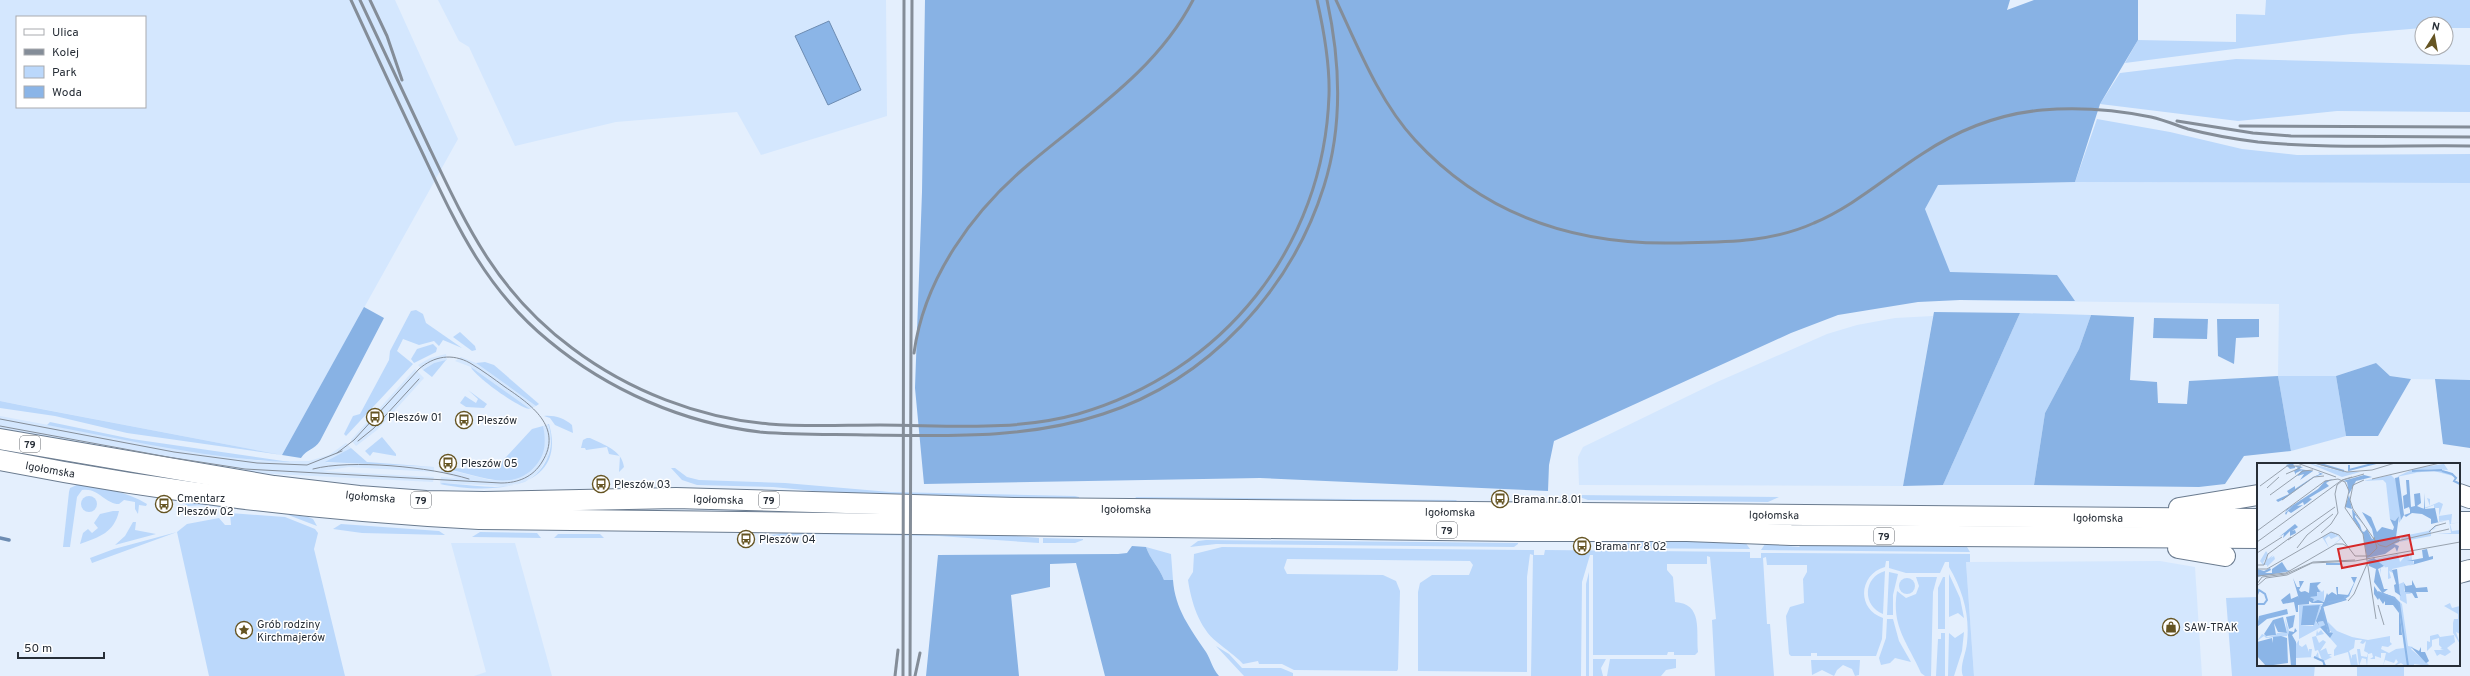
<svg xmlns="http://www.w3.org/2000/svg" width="2470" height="676" font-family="Overpass,sans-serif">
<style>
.built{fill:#d4e7fe;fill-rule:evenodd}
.green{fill:#bbd8fb}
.forest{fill:#88b2e4}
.water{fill:#8bb5e7;stroke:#6d8cb2}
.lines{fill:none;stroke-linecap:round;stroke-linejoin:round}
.stream{stroke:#6d8cb2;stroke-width:3.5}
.primary-casing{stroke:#6a7b8f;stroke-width:22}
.primary{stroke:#fff;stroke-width:20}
.tram{stroke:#848d98;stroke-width:1}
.rail{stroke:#848d98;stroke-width:3}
.labels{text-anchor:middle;stroke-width:3;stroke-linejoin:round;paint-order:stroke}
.shield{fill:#fff;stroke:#686d73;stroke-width:1}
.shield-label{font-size:10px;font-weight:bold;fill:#272e37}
.poi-label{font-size:11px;fill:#272e37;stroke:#fff;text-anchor:start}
.street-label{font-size:11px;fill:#272e37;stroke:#fff}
.inset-river{fill:none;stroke:#8bb5e7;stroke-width:2}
.inset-road{fill:none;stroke:#98a2ae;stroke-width:1}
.view{fill:#d62828;fill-opacity:0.15;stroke:#d62828;stroke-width:2}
.inset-edge{fill:none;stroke:#272e37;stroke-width:2}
</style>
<rect width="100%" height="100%" fill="#e4effd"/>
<g class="built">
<path d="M0,0h395l63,139 -176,316 -282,-54zM17,17h128v90h-128z"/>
<path d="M438,0h448l1,116 -126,39 -24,-43 -121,10 -101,24 -46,-99 -10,-6z"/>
<path d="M2075,182l395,1v197l-59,-1 -21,-3 -14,-13 -40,13h-58l1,-72 -319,-4 -35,-91 12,-24z"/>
<path d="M1933,316l-30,170 -324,-1 -1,-28 5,-10 134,-65 110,-48 30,-9 38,-7z"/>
<path d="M446,354l1,6 -13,3 -11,7 -5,-5 12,-7z"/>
<path d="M461,357l15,6 60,43 -6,3 -59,-42 -16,-6z"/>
<path d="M415,369l9,9 -47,52 -21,16 -5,-6z"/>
<path d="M0,416l167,31 93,14h49l20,-6 17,-12 5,5 -25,15 108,4v5l-85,-5 -27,4 112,6 -1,5 -180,-9 -253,-44z"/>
<path d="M548,424l3,14 -3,18 -9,15 -14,11 -19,4 -66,-3 1,-6 15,1 -15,-6v-4l49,12 21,-1 14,-4 9,-7 7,-11 4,-15 -2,-16z"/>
<path d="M451,543h64l37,133h-78l12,-4z"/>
<path d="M2160,561l35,6 7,109h-228l-8,-114z"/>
</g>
<g class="green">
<path d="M2266,0h204v28h-24v-4h-24v4l-71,6 -226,29 13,-23 98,2v-28l29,1z"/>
<path d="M2236,59l234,6v47l-133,-1 -99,10 -138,-17 20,-31z"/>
<path d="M2097,119l73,13 72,17 55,6 173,-1v29l-395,-1z"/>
<path d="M416,310l7,4 3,9 36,25 -19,-8 -4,6 -5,-5 -15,4 -16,-6 -6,12 16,13 -67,72 -2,-2 9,-18 7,-2 29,-54 1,-9 21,-40z"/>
<path d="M2020,313l71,2 -12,34 -34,64 -11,72h-91z"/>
<path d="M460,332l15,14 1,4 -4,1 -19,-14z"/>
<path d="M433,344l4,4 -1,4 -22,11 -3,-4 6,-10z"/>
<path d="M446,360l-14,17 -9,-7 11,-7z"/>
<path d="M485,362l9,3 45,39 -3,2 -60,-43z"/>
<path d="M471,367l59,42c-10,0 -56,-33 -59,-42z"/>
<path d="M2278,376h58l10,60 -55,15z"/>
<path d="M468,390l19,14 -3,4 -18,-1 -6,-4 5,-7 11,7 2,-4z"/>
<path d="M0,401l20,4 262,50 -155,-22 -72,-17 -55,-8z"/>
<path d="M544,416c10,-1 20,2 28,9l1,8 -18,-8 -5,-7z"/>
<path d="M50,422l82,17 158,23c-82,-3 -163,-22 -243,-37z"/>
<path d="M548,424h1c20,69 -65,70 -109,60 3,-2 9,0 14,0 30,2 70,11 89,-18 9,-13 10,-28 5,-42z"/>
<path d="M543,426c3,13 3,27 -6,38 -24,32 -65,8 -96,4l54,1 37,-40z"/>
<path d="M382,437l14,17v2l-23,-4 -3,4 -5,-5z"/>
<path d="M587,438h3c14,7 32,12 34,29l-5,5 1,-16 -11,-2 -2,-7 -21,3 -1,-2h-4l2,-8z"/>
<path d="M351,448l16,14 67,5 -109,-5z"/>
<path d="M671,468h4l12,9 12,3 86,3 105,9 185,4 4,1v4l-224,-6 -82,-8 -76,-2 -15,-5z"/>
<path d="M79,484c23,4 47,7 68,20l-1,2 -7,-1 -1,9 -3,-5v-7l-11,-2 -5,4c-14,0 -21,-17 -37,-14l-5,7 -7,50h-7l6,-55 1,-4z"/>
<path d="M1574,495l205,2 -11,5 -180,-2z"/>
<circle cx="89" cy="504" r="8"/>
<path d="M1136,497l320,3 3,3 -326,-1z"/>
<path d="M183,503h14l111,14 5,2 4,7 -34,-13 -80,-8 -15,1z"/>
<path d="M113,511h6c-5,22 -20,26 -39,33l3,-11 5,-4 4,4 6,-5 -4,-5 6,-9z"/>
<path d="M230,513l55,4 30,12 3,4 -4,16 31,127h-136l-32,-144 -85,31 -2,-5 24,-9 63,-17 10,-8 32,-6 6,7h6z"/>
<path d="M133,522h3l-1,8 21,4 -41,11 10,-9z"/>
<path d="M341,524l98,7 6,4 -83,-2 -29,-4z"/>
<path d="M798,531l169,1 72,6v5l-100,-7 -136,-2 -28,6 -4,-5z"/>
<path d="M480,532l57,1 4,5 -69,-1z"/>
<path d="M558,534h42l4,4h-50z"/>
<path d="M1043,538l40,1v1l-8,3h-32z"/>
<path d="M1700,539l45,3 5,7 -147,-1 -4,-4z"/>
<path d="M1206,540l312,3v1l-4,3 -298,-3 -26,3 8,-6z"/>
<path d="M1765,544l34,3 2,-2 166,2 3,5 -209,-2z"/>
<path d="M1146,547l25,7 2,26h-9c-5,-13 -14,-21 -18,-33z"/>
<path d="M1222,547l312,3v5h10l1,-5 205,2v6h11v-5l209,1v8h-4l8,114h-11c-4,-9 3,-22 4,-33 3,-28 -4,-52 -18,-76v-5h-4l-5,11h-34l-17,-5v-7h-3l-1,6c-26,7 -29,42 -2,51l-1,21 -6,17h-59v-3h-6v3h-20l-2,-2 -3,-38 4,-9 14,-4 -1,-24 4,-7v-7h-40l-1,-8 -3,1 4,66h3l4,52h-59l-3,-56 4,-1 -6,-62 -3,-1v8h-40v6l6,7 2,25c28,2 21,28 23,50l-3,3h-21v-3h-6l-1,3h-74v-100h-3l-8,27 -1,94h-50l2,-121 -3,-1 -3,23v95l-109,-1v-79l2,-9 12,-8h37l4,-10 -3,-4 -183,-2 -3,9 3,6 96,1 13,6 4,10 -2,78 -1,2 -103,-1 -12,-6h-23l-1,-3 -15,3c-8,-9 -17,-14 -26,-22 -18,-14 -26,-41 -29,-62l5,-8 1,-18z"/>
<path d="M1885,571l-2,43c-21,-8 -20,-37 2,-43z"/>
<path d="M1589,572v104h-3v-92z"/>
<path d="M1889,572l9,2 -5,21v20h-6z"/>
<path d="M1949,574l11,24 4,20 -6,-5 -9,4z"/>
<path d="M1916,577h21l-4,15 -2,84h-6l-4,-3c-13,-30 -30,-46 -24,-82l9,7 10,-4 3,-8z"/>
<path d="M1943,577h2v52h-7v-41z"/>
<circle cx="1907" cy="586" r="8"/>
<path d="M2258,597v68h57l-1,11h-82l-6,-78z"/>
<path d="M1887,619h6l6,22 12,21 -16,-4 -5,5 -9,2 -2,-7 7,-20z"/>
<path d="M1964,632l-2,19 -8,25h-6l1,-43 6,5z"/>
<path d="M1941,633h4v43h-9l2,-37h3z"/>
<path d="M1216,646l13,8 13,14h39l12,5v3h-49z"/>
<path d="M1593,659h13l-5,9 2,8h-10z"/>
<path d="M1610,659h66v9l-10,2 -5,6h-54z"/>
<path d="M1811,660h49l-1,15 -4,1 -3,-7 -9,-4 -6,5 -3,6 -12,-6 -10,5z"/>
<rect x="2357" y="665" width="47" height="11"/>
</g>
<g class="forest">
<path d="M925,0h1085l-3,10 27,-10h104v40l-38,64 -25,78 -137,3 -13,24 25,63 107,3 18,26 -115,-1 -42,2 -80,13 -47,18 -237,108 -5,24 -1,26 -288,-13 -336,6 -9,-96 7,-196z"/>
<path d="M364,307l20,11 -64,123c-6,9 -13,8 -19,17l-19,-3z"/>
<path d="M1934,312l86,1 -77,172 -40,1z"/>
<path d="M2091,315l43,2 -4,63 27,2 1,21 29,1 2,-23 89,-5 13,75 -47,5 -19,28 -26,3 -165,-2 11,-72 34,-64z"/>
<path d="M2154,318l54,1 -1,20 -54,-1z"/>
<path d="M2217,319h42v18l-23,1 -2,26 -16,-8z"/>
<path d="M2376,363l14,13 21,3 -33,57h-32l-10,-60z"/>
<path d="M2435,379l35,1v68l-27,-4z"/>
<path d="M1132,546l14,1c4,12 13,20 18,33h9c2,29 17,48 33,72 5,8 6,16 13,24h-114l-29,-113 -26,1v23l-39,8 8,81h-93l12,-121 180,-1 9,-1z"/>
</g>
<path class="water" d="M829,21l32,69 -33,15 -33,-69z"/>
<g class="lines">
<path class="stream" d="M0,538l9,2"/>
<g class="primary-casing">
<g id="primary">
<path id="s1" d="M0,439l274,47 85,10 67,5 58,1 192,-4 338,10 1244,11"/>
<path id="s2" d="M0,460c158,31 317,51 479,59l1042,12h166l104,4 467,3"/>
<path d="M2459,494l11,4"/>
<path d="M2179,508l79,-13"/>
<path d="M2459,522h11"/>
<path d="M2459,539h11"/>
<path d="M2178,548l47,8"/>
<path d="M2459,573l11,-3"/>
</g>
</g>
<use href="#primary" class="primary"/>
<g class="tram">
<path d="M0,419l174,33 83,11 50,2 35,-14"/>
<path d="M0,426l168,31 77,12 256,14c17,0 32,-6 41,-21 22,-35 -12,-58 -37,-75 -11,-8 -23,-17 -35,-24 -18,-10 -36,-7 -51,6l-65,71 -17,13"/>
<path d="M358,441l16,-13 45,-49"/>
<path d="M313,469c38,-10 118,-2 156,10"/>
</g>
<g class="rail">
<path d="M351,0c23,50 46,100 70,150 35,74 63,138 128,191 59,49 134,82 211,91 37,3 75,2 112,3 78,1 156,4 231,-21 105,-34 188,-123 221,-228 19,-60 16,-126 3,-186"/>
<path d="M360,0c23,49 46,98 69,147 39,82 68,145 143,201 57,43 127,70 197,76 37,3 74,1 111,1 65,0 134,7 198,-11 145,-42 246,-167 251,-319 1,-32 -5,-64 -12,-95"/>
<path d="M370,0l17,36 15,44"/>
<path d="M1336,0c22,47 43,101 79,140 69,75 160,105 260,103 48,-1 95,0 139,-20 40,-17 72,-46 108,-69 36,-24 77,-40 120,-44 35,-3 75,0 109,7 13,3 25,8 37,12 23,6 46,10 70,13 70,7 142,3 212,4"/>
<path d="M2177,121l76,12 38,3 179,1"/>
<path d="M2240,126l230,1"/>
<path d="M914,353c10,-75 59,-142 115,-189 59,-50 128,-94 164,-164"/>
<path d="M895,676l3,-26"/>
<path d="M903,676l1,-676"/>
<path d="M910,676l2,-676"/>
<path d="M915,676l5,-23"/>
</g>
</g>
<defs>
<g id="bus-ring" transform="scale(0.9)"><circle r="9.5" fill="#fff" stroke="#655422" stroke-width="1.5"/><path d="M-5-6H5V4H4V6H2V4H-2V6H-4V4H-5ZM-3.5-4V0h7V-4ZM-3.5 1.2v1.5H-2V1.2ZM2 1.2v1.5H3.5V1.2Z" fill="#655422"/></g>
<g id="shop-ring" transform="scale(0.9)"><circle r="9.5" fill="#fff" stroke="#655422" stroke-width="1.5"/><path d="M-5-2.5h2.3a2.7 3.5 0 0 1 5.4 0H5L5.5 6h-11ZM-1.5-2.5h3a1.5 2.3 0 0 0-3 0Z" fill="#655422"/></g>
<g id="sight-ring" transform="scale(0.9)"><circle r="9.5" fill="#fff" stroke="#655422" stroke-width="1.5"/><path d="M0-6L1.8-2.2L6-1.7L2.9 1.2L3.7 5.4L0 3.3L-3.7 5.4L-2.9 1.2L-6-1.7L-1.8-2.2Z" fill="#655422"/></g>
</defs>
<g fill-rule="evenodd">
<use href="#bus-ring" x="375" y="417"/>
<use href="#bus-ring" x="464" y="420"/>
<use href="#bus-ring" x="448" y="463"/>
<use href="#bus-ring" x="601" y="484"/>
<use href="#bus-ring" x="1500" y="499"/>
<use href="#bus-ring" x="164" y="504"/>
<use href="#bus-ring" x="746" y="539"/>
<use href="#bus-ring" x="1582" y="546"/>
<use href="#shop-ring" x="2171" y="627"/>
<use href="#sight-ring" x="244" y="630"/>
</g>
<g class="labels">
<g class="shield">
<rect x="20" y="436" width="20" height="16" rx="3"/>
<rect x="411" y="492" width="20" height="16" rx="3"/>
<rect x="759" y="492" width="20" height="16" rx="3"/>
<rect x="1437" y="522" width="20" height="16" rx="3"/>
<rect x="1874" y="528" width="20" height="16" rx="3"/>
</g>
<g class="shield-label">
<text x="30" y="448">79</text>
<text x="421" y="504">79</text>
<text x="769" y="504">79</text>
<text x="1447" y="534">79</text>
<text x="1884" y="540">79</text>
</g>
<g class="poi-label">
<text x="388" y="421">Pleszów 01</text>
<text x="477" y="424">Pleszów</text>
<text x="461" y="467">Pleszów 05</text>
<text x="614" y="488">Pleszów 03</text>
<text x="177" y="502">Cmentarz<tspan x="177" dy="13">Pleszów 02</tspan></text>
<text x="1513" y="503">Brama nr 8 01</text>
<text x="759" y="543">Pleszów 04</text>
<text x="1595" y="550">Brama nr 8 02</text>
<text x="257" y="628">Grób rodziny<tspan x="257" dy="13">Kirchmajerów</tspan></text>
<text x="2184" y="631">SAW-TRAK</text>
</g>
<g class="street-label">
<text dy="4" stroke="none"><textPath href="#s2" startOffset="51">Igołomska</textPath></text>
<text dy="4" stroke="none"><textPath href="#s1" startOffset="375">Igołomska</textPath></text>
<text dy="4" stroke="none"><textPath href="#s1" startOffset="723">Igołomska</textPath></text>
<text dy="4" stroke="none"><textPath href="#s1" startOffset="1131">Igołomska</textPath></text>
<text dy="4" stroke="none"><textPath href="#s1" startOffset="1455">Igołomska</textPath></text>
<text dy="4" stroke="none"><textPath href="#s1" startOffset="1779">Igołomska</textPath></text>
<text dy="4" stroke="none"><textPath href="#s1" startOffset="2103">Igołomska</textPath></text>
</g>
</g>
<g transform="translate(2257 463)">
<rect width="203" height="203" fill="#e4effd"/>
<path d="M51,0l36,9h16l-18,5zM187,1l4,6 -17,-1 -18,2 4,2 12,-3 17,1 5,2 2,1v2l-23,-6 -34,7 20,-9zM134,12l6,6 4,39 -2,3v-7l-4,5 -5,-2 -4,-36 -3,-3 -20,1zM170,35l3,1v7l9,-4 4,2 -4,12 13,-2 -1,10 9,-2 -10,2 2,7 8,-1v4h-24l15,-1 -2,-13 -10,1v-13h-5v-3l-10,4h-4l10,-3zM181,61l-4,5 5,-1 -8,2v6l-32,6 4,-6 25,-5zM74,69l4,1 1,3v-3l5,6 -11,8 10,-8 -2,-3 -7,3 -2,-3 -4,3 4,9 -7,-11zM9,88l2,3 -5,9h2l2,-7 1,3 5,-4 -2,3 3,-2 1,3 -8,8v-2h-4l-3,-4zM151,90l2,6 1,-6 1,7 -3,1h4l1,3 -22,5 1,4 -4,-2 2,7 -3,1v-12l-7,1v6l-1,-5 1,-1h3l1,-1 -10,-8 23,-5 2,8zM147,119v9l8,3h-6l1,10 -7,-4 -1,-16zM62,126l3,3 2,-2v11l-11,1 1,-3 -4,-2 6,-2zM138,134l7,7 6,42 5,1 -2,2 15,13 3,-1 -2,2 3,3 -16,-2v2h-9l-4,-3 -7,3 4,-4 -2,-3 -2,4 -9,-3 -2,6 3,-13h-5v5l-6,-2v3h-5l3,-2 -1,-4 -4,1 -1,12 -1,-7 -4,-1 -3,8 -2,-17h3l1,7 6,1 1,-4 -4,-2 2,-10 -3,3 -3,-1 2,-3h-7l-1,8 -5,3 3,8v-4l4,-1 2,12h-7l-3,-14 -14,4v-6l3,-4 -7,-8 1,-7 -3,1v-10l9,9 15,6 16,3 22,-4v6l2,2 -4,3 -6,-1 -1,3 8,4 7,-4 8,-1 -5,-42zM193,140l2,5 8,-2v28l-4,-2 4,12 -7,-11v-10l1,-4h4v-5l-14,-8zM65,141l-6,18 3,4 -1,-4 5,-1 2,4 -26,14v-34zM63,142l-7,21 -12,-1zM28,155l4,13 -2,5 -21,2 -2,-2 -7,5 5,-7 6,3 8,-2 1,-2h10zM60,167l1,3 3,-3 3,4 -8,2 3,7 4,-3 3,2 -6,9 6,-3 2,6h4l-3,2 3,1 -8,4 2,5h-3v-5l-5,-1 -3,-3 -19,1v-14l3,-4v5l3,2 4,-3 3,8v-3h3l-1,8h4l3,-5 1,7 3,1 -4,-10 -3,1 -3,-14 4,-1zM181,171l2,3 14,-2 1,7 -8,6 4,4 -6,4 -5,-2 -3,2 -3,-6h10l-4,-1 2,-1 -3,-3v-7l-7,2v6l-5,5v-10l3,1v-6z" fill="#bbd8fb" fill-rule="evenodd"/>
<path d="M36,0l1,3h3l6,1 -4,2 14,2 -13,9 4,-6 -7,2 5,-6 -6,3v2l-2,-4 4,-3 -3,-2v2l-5,1 -4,-4zM61,9l13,5 -8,-3 -9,3 -30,22 -6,3 -2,-2 13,-6 -2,-3 8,-5v3l18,-12 7,-3zM107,12l8,2 -16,4 -7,13 -2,-12 -4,-1zM142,14l5,38 -3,5 -6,-42zM76,16l-7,4 3,3 -20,12 3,1 -5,4 -3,2 -1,-3 -6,4 6,-1 -12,8 -3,-2 -2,4 -1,-2 8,-7 -8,6 2,-3 31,-20 7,-8zM149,17h3l2,27 4,-1 -1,-12 6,-1 1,10 -4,3 7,3 1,-16v16l10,-1 3,14 10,-2 3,12 -3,-12 -17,4v-5l-9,-5 -10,-1 -6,4 -2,-2 6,-2v-3l-1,-3 -5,2 -1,-13 4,-2zM92,32l3,14 11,15 -8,-9v2l5,8 2,6 2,1 3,-3 5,10 2,-1 -2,-9 -10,-17 9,5 6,15 5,-5 11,3 1,-3 -4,-8 5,2 4,-5 -3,21 4,1 -1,4 -5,2 5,2 -2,6 -2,-5 -10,7 -18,4 -4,-24 -10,-15 -1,-10 -7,-2zM38,61l3,3 -6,4 3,-1 1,3 -6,3v-5l-7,7 1,-4 -5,3zM170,86l2,8 4,-1v3l-25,7 6,-2v-3h-7l16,-3 -1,-8zM117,95l10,8 -6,3 6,20h4l-5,4 12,4 4,8 3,30h-3v-22l-6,-8h-8v-4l-2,3 -4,-6 -1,2 -4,-6v-8l4,6 14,5 -9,-3 -9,-12 2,-13 -7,-3 -1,-6zM25,99l5,8 4,1 -34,6v-8l7,2 6,-3 1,2 -6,3h7v-4zM140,106l3,25 1,2 -6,-4 -1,-7 2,-1 -4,-14zM94,114h6l-8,19 -5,1 3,3 -24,7 5,25 5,1 -3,5 -10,-11 5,-2 -2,-4 -5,1 1,4 -3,-5 7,-18h-11l-3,-2v3l-11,1v7h-2l-2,-10 -11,2 -2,-4 9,-7 1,6 7,-3 1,3 -6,-21 4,9h3l-1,-6h5l-5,9 2,2 4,-1 4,2 1,-10 11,-1 -4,4 3,6h-3v4l-7,1 4,2 -1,3 5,-2 6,2 3,-9 1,2 4,-3 5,3 -1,-8h2l6,4 -6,-4v7l10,1 6,-12zM155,117l4,8 11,-1 1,5h-12l2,6h-3l-3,-5 -7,-1 -1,-9 2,3 6,-1zM38,165l2,3 -5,4 4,7v24h-5l-3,-31 1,-4 5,1zM154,184l8,4 2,-4v5h4l4,9 -3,2z" fill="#88b2e4"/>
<path d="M63,142l-6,20h-13l2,-19zM30,146l1,5 -21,5 -10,8 2,-11zM38,152l-2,12 -4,2 -3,-12zM26,154l4,16 -9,-1 -4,-9 2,12 -10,1 -2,-2 9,-14zM24,173l6,2 1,25 -22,3 -9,-10v-14l15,-4 1,5v-6z" fill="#8bb5e7"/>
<path class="inset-river" d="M60,0l27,8M92,2v5l27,-7M155,8l30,-1M185,8l10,3 4,4 -2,3 6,3M69,101h15M121,129l16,6 5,5 9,63M0,132l2,-5 6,4 2,6 -3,4h-7M71,139l14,-2 7,-5M65,143l7,26M57,194l9,4 2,5"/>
<path class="inset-road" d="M40,0l39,14M57,0l33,9 25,-2 23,-7M29,11l14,-6M115,16l68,-16M107,17l-11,5 -3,15 3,9 23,33M3,23l27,-20h14M10,25l12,-11M13,32l33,-24 10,-1M25,37l32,-23 10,-1M0,68l68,-50 13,-2 7,3 4,9 -4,17 18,26 13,85M172,69l6,-6 11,-3M64,70l10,-9 7,-11 -3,-19 2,-9 6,-5 21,-6M31,77l47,-33M118,77l4,5 7,2 11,-6 52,-12M0,79l85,-62 10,-3M40,85l10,-13 26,-21M0,90l25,-16M0,102h7l4,-11 23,-17M0,106h10l64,-37 8,3 16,21h14l8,-8 -3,-11M0,113l29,-3 50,-29h7l5,3M0,121l5,-7 24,-3 27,-12 42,-2M0,123l9,-8 21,-3 25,-12 43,-2 105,-19M91,138l6,-7 13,-30M121,142l6,20"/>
<path class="view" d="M152,72l4,19 -71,14 -4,-19z"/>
<rect width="203" height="203" class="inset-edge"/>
</g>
<rect x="16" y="16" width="130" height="92" fill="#ffffff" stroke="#a9abaf"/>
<rect x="24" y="29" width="20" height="6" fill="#ffffff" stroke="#a9abaf"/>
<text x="52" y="36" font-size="12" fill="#272e37">Ulica</text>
<rect x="24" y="49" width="20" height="6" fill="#848d98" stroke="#a9abaf"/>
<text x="52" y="56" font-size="12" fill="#272e37">Kolej</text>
<rect x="24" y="66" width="20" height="12" fill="#bbd8fb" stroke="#a9abaf"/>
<text x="52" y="76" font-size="12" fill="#272e37">Park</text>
<rect x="24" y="86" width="20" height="12" fill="#8bb5e7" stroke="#a9abaf"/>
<text x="52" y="96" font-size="12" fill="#272e37">Woda</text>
<g transform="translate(2434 36) rotate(11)"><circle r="19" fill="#ffffff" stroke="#a9abaf"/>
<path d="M0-3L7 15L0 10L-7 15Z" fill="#655422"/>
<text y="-6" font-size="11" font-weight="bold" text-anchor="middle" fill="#272e37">N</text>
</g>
<path d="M18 652v6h86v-6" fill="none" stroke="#272e37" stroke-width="2"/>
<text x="24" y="652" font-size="12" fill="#272e37" stroke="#ffffff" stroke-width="3" paint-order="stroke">50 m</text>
</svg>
